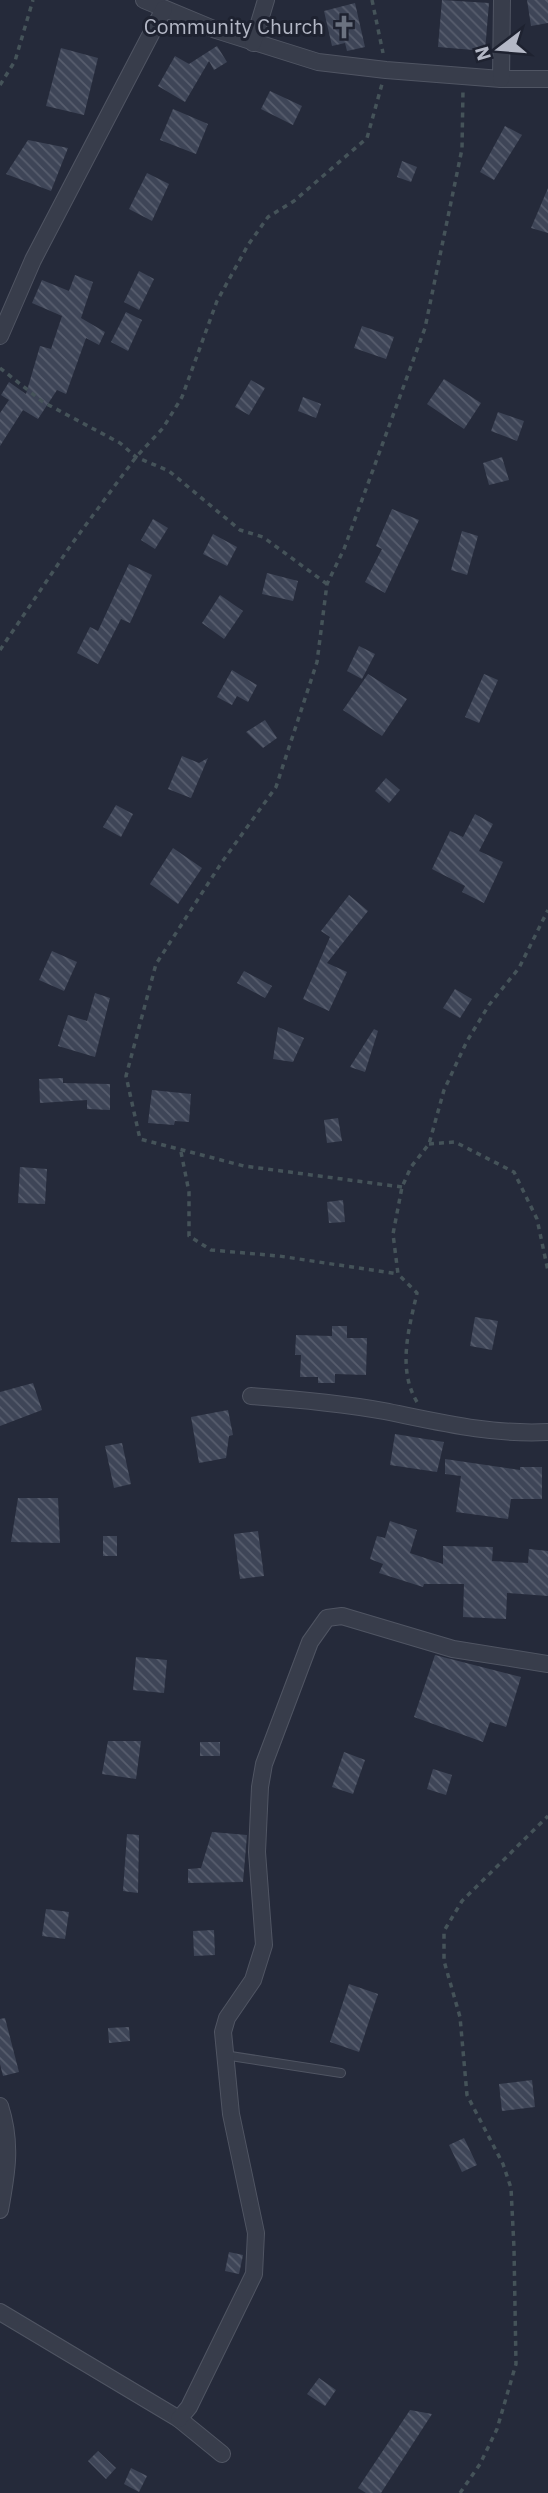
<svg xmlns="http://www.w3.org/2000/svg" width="548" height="2493" font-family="'IBM Plex Sans',sans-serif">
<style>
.building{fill:url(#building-back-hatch)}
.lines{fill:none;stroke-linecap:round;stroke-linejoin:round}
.service-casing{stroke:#505563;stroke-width:10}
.minor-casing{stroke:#505563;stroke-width:18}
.path{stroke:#455359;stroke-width:3.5;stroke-dasharray:5 5;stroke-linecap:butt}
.service{stroke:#383d4b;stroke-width:8}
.minor{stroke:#383d4b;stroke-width:16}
.labels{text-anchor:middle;stroke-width:6;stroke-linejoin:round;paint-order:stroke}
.poi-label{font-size:21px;fill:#b4b8c6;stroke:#1e2230;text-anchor:end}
</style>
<defs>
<pattern id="building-back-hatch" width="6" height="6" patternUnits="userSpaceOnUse" patternTransform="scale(1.75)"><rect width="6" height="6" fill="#3e4557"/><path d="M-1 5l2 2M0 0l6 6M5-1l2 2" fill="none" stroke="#585e6e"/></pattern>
</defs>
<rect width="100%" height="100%" fill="#252a3a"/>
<g class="building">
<path d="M442,0l47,3 -4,48 -47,-4z"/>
<path d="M527,0h21v23l-17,3z"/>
<path d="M355,3l10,44 -18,4 -2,-8 -13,3 -8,-35z"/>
<path d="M217,46l10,16 -13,8 -5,-9 -24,41 -27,-16 17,-30 14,8z"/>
<path d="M61,48l37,10 -14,57 -38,-9z"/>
<path d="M270,91l32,15 -9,19 -32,-16z"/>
<path d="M173,109l35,15 -12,30 -36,-14z"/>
<path d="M505,126l17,9 -28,45 -14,-8z"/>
<path d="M28,140l40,8 -17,43 -45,-17z"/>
<path d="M402,161l15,6 -6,15 -14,-5z"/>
<path d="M147,173l22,11 -17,37 -23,-12z"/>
<path d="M548,188v45l-17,-5z"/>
<path d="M139,271l15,8 -15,31 -15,-8z"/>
<path d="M75,275l18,7 -12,36 24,14 -6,13 -13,-7 -20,56 -9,-4 -19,29 -15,-9 -23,36v-33l9,-13 -8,-5 8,-13 17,12 14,-48 11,3 11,-33 -30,-13 10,-23 27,11z"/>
<path d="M126,312l16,8 -14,31 -17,-9z"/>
<path d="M362,326l32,11 -8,22 -32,-11z"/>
<path d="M444,379l37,24 -17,26 -37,-25z"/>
<path d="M251,380l14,8 -16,27 -14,-8z"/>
<path d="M303,397l18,7 -5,14 -18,-7z"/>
<path d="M498,412l26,9 -7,20 -26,-10z"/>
<path d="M502,457l7,23 -20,5 -6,-22z"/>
<path d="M392,509l27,11 -34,73 -20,-11 17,-33 -6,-3z"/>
<path d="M153,519l15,9 -13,21 -14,-9z"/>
<path d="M462,531l16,5 -11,39 -16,-5z"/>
<path d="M213,534l24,13 -10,19 -24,-12z"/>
<path d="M129,564l23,11 -22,48 -9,-4 -23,45 -21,-11 13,-26 8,4z"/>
<path d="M267,573l31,8 -5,20 -31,-7z"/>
<path d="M220,595l23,16 -19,28 -22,-16z"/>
<path d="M359,646l16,8 -13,25 -15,-8z"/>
<path d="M232,670l25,15 -9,17 -11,-6 -5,9 -15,-8z"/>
<path d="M368,674l39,25 -25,37 -39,-26z"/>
<path d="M484,674l14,6 -19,43 -14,-6z"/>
<path d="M265,720l12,18 -14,10 -17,-16z"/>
<path d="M182,756l17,7 9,-5 -17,40 -23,-9z"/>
<path d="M386,778l14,12 -11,13 -14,-12z"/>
<path d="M116,805l17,9 -12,23 -18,-10z"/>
<path d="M475,814l18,10 -14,27 24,11 -19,41 -22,-11 3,-6 -33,-17 18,-38 13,6z"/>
<path d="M173,848l29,20 -24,36 -28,-20z"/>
<path d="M349,895l19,16 -41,52 20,9 -18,39 -26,-12 27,-62 -9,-6z"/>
<path d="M52,951l25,11 -13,29 -25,-11z"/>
<path d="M244,971l28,15 -7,12 -28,-15z"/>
<path d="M455,989l17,10 -12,19 -17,-10z"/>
<path d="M95,993l15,5 -15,59 -37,-11 10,-31 19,6z"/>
<path d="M278,1027l26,11 -11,24 -20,-3z"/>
<path d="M374,1029l4,2 -13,41 -15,-5z"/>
<path d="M63,1078v5l47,1v26l-23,-1v-9l-47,3 -1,-24z"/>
<path d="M152,1090l39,4 -2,28 -14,-1 -1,4 -26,-2z"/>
<path d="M338,1118l4,23 -15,2 -3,-23z"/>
<path d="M20,1167l27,2 -2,35 -27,-1z"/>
<path d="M343,1200l2,22 -16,1 -2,-21z"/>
<path d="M475,1317l23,4 -6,29 -22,-4z"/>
<path d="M332,1326h15v12h20l-1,37 -31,-1v9h-17v-6h-18l1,-22h-6l1,-20 36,1z"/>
<path d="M33,1383l9,27 -42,16v-34z"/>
<path d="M228,1410l5,25 -4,1 -3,22 -27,5 -8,-46z"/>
<path d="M395,1434l49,8 -7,30 -47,-7z"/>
<path d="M122,1443l9,41 -17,4 -9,-42z"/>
<path d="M445,1459l75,11v-3h22v32h-31l-3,20 -52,-7 5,-36 -16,-2z"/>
<path d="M18,1498h40l2,45 -49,-1z"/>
<path d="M390,1521l27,9 -7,23 33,11v-18l50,1 -1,14 36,2 1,-14 19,2v45l-41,-3 -1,26 -43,-2 1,-33h-40l-1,3 -44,-14 4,-9 -13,-5 7,-23 8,2z"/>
<path d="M258,1531l6,45 -24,3 -6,-45z"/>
<rect x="103" y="1536" width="14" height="20"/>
<path d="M435,1655l86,22 -15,50 -16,-5 -7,20 -69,-25z"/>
<path d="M136,1657l31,3 -3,33 -31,-3z"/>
<path d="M108,1741h33l-5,38 -34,-5z"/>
<rect x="200" y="1742" width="20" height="14"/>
<path d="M344,1752l21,8 -12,34 -21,-7z"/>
<path d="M433,1769l19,6 -6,20 -19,-6z"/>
<path d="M212,1832l35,3 -4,47 -55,1v-14l13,-1z"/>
<path d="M127,1834l12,1 -1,58 -15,-2z"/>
<path d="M46,1909l23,3 -4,27 -23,-3z"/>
<path d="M214,1930l1,25 -21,1 -1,-25z"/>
<path d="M349,1984l29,10 -19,58 -29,-10z"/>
<path d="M5,2018l14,54 -16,4 -3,-12v-45z"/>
<path d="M129,2027l1,14 -21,2 -1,-15z"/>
<path d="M532,2080l3,27 -33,4 -3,-27z"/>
<path d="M464,2138l13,27 -15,7 -13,-27z"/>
<path d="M229,2252l14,3 -4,19 -14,-3z"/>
<path d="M319,2378l17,12 -11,16 -18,-12z"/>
<path d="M410,2410l22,4 -51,79h-15l-8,-5z"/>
<path d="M98,2451l18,17 -10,11 -18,-18z"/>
<path d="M131,2468l16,8 -8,16 -15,-8z"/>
</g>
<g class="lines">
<g class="service-casing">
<path id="service" d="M224,2055l117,18"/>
</g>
<g class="minor-casing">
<g id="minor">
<path d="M144,0l72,30 102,32 68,8 115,9h47"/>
<path d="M253,43l13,-43"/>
<path d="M501,79l1,-79"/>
<path d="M0,336l33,-76 131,-251"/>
<path d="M251,1396c44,3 89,7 133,15 55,11 107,24 164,21"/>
<path d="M0,2106c12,37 7,66 0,104"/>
<path d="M0,2312l179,107 43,35"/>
<path d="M179,2419l10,-12 65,-133 2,-41 -25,-119 -8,-82 4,-14 26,-38 11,-35 -7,-93 3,-65 4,-23 46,-122 17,-24 15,-2 111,33 95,15"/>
</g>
</g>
<g class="path">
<path d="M372,0l11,53"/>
<path d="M0,85l15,-24 18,-61"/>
<path d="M0,368l43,34 77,41 16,14 33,14 71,59 23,7 64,47"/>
<path d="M0,650l71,-105 65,-88 27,-29 19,-31 35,-96 31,-56 20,-28 26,-16 73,-63 15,-54"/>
<path d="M429,1144l26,-2 59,30 23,47 11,52"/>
<path d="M181,1152l8,40v44l22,14 68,6 119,18"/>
<path d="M402,1187l-158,-21 -104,-27 -14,-63 30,-112 66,-102 54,-75 41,-125 10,-78 17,-35 81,-221 37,-179 1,-59"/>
<path d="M417,1402c-20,-33 -8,-74 0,-109l-19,-19 -5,-40 9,-47 9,-20 18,-23 15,-54 23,-49 22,-36 30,-37 29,-58"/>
<path d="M460,2493l20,-29 17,-35 19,-65 -2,-116 -3,-60 -8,-24 -36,-69 -7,-78 -16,-56v-30l18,-30 86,-85"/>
</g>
<use href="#service" class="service"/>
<use href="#minor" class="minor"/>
</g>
<defs>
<g id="church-bare" transform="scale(1.89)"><path d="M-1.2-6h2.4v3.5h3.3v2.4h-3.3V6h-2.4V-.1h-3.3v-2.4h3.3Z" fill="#6b7280" stroke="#1e2230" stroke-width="2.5" paint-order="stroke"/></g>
</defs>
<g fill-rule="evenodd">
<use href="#church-bare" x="344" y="27"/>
</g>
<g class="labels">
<g class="poi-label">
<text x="324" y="34">Community Church</text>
</g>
</g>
<g transform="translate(499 49) rotate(254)" stroke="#1e2230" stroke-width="5" paint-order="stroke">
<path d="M0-5L12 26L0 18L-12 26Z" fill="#b4b8c6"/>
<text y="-10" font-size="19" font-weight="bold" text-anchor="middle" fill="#b4b8c6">N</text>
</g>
</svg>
